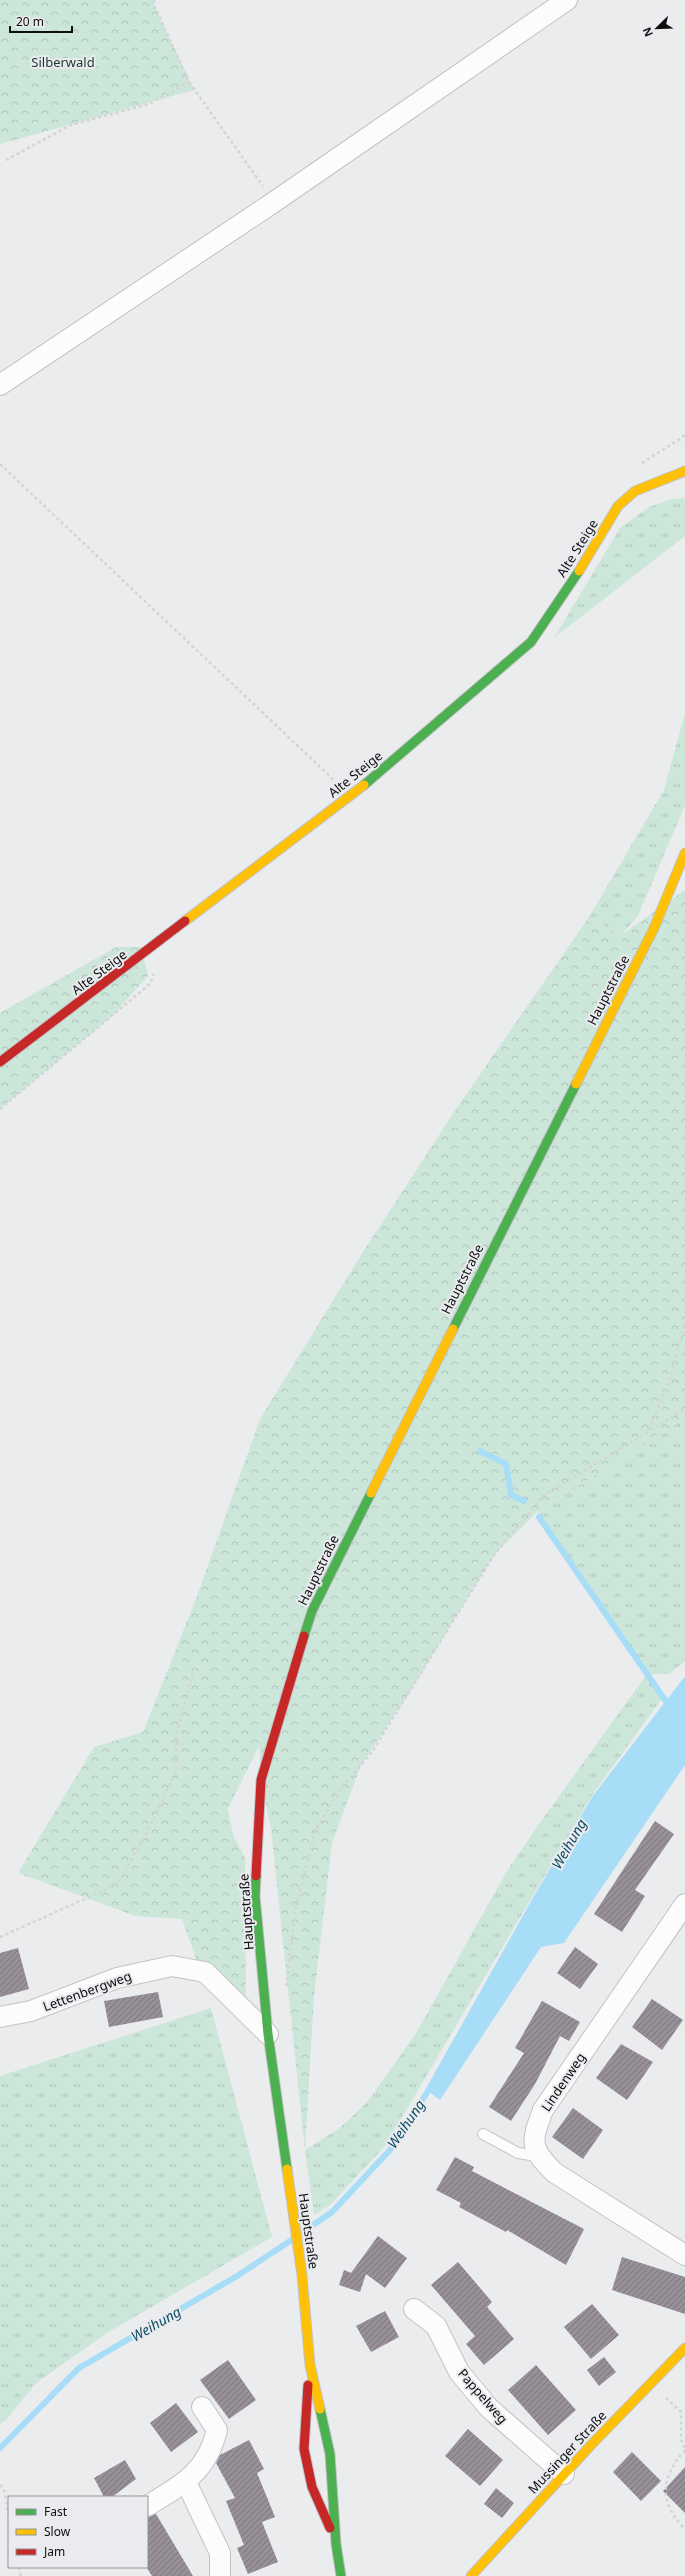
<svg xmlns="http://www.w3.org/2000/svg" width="685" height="2576" font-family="'Noto Sans',sans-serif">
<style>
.grass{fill:url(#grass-tufts)}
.forest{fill:url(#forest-crowns)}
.water{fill:#a7ddf7}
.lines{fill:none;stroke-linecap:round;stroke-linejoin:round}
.stream{stroke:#a7ddf7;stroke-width:6}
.building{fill:url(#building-hatch)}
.lane-casing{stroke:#c2c3c4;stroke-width:12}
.street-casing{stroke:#c2c3c4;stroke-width:22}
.fast-casing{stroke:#c2c3c4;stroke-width:11}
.slow-casing{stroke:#c2c3c4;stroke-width:11}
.jam-casing{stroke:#c2c3c4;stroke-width:11}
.path{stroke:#d4d4d5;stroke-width:2.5;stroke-dasharray:3 3;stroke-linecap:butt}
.lane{stroke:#fcfcfc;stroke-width:10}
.street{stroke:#fcfcfc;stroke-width:20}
.fast{stroke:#4caf50;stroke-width:9}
.slow{stroke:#ffc107;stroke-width:9}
.jam{stroke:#c62828;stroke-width:9}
.labels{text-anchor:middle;stroke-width:4;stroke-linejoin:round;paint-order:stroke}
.park-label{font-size:13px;fill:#18392a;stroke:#eaebef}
.street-label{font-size:13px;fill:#0e0e0f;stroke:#eaebef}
.water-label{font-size:14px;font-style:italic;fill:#0e4d66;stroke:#eaebef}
</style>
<defs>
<pattern id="grass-tufts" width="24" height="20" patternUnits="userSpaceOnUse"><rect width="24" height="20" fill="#cde6da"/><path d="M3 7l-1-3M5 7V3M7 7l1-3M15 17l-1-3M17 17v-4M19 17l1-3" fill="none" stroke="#afc4ba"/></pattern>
<pattern id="forest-crowns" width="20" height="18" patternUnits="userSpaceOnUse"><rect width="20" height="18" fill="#cde6da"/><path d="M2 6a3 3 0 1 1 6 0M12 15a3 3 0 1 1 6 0" fill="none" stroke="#afc4ba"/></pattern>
<pattern id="building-hatch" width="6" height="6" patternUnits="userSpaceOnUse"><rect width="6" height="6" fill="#989099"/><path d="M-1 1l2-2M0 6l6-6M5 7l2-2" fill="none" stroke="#7a747b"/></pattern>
</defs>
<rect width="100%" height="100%" fill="#ebecee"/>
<g class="grass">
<path d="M685,498v38l-131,102 66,-110 29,-21 23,-8z"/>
<path d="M685,713v92l-47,111 -17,19 -32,-18 75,-127z"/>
<path d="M685,1418v243l-16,13h-22l16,23 -70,97 -208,352 -55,59 -16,10 -9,-65 35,-22 28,-27 47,-66 92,-164 32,-47 108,-150 -110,-162z"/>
<path d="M211,2008l61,229 -165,96 -71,50 -30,37 -6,4v-348z"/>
</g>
<g class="forest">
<path d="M0,0h154v5l40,85 -194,54z"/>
<path d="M685,890v528l-148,94 -43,43 -90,146 -43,64 -29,78 -18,153 -9,154 -34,-321 -10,-49 -2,-34 -31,62 5,27 12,23 1,154 -47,-45 -17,-48 -46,-3 -118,-43 76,-126 49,-15 54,-136 63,-177 101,-164 93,-143 135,-195 32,18z"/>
<path d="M116,947h25l7,29 -36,40 -112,93v-96z"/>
</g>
<path class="water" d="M685,1681v84l-121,178 -23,4 -101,153 -12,-9 167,-293z"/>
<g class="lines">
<g class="stream">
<path d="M480,1451l26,13 5,31 13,6"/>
<path d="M539,1517l128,186"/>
<path d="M300,2234l32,-22 58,-62 38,-59 106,-189 61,-104 90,-117"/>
<path d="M0,2448l79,-80 158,-92 56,-37"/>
</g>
</g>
<g class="building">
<path d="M655,1821l19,13 -39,56 10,6 -23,36 -28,-18z"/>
<path d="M575,1947l23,17 -18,25 -23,-16z"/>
<path d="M18,1948l11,41 -29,8v-44z"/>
<path d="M158,1992l5,25 -54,10 -5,-26z"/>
<path d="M652,1999l31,21 -21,30 -30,-23z"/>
<path d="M542,2001l38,21 -11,19 -9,-5 -25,48 -24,37 -22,-14 35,-54 -9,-5z"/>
<path d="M621,2044l32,18 -26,38 -31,-22z"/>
<path d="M573,2108l30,22 -20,29 -31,-22z"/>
<path d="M455,2157l19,10 -2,4 112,58 -18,36 -59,-35 -1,2 -47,-25 2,-4 -25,-13z"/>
<path d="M378,2236l29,22 -22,30 -19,-14 -6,18 -21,-7 5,-15 7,3z"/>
<path d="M622,2257l63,20v37l-73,-24z"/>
<path d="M458,2262l34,40 -5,5 27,32 -30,26 -18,-21 9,-8 -44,-51z"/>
<path d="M592,2304l27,31 -28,24 -27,-32z"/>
<path d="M385,2311l14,26 -28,15 -15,-26z"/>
<path d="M604,2357l12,15 -17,14 -12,-16z"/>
<path d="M228,2360l28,40 -27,19 -29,-39z"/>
<path d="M536,2365l40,45 -28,25 -40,-45z"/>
<path d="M176,2403l22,29 -27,20 -21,-29z"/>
<path d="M468,2429l35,31 -23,26 -35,-30z"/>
<path d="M249,2440l15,29 -7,4 18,44 -13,5 16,40 -30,12 -11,-26 7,-3 -18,-44 9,-3 -19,-35 4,-8z"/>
<path d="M632,2452l29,29 -20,20 -28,-29z"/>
<path d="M125,2460l11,19 -24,18h-8l-10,-19z"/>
<path d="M685,2467v46l-22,-22z"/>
<path d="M496,2488l18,15 -12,15 -18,-14z"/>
<path d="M156,2514l37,62h-41l-5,-8v-51z"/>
</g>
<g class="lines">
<g class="lane-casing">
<path id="lane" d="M483,2134l35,19 19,3"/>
</g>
<g class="street-casing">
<g id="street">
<path d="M0,385l274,-183 293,-202"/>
<path d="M685,1904l-142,206c-12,32 -14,38 12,63l130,82"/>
<path d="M0,2017l31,-6 86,-33 55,-12 33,6 63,62"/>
<path d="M414,2309l22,17 23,46 30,36 75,66"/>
<path d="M186,2482l34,71v23"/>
<path d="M147,2506c35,-21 60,-34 70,-76l-15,-23"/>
</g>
</g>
<g class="fast-casing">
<g id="fast">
<path d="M364,785l167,-143 48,-71"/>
<path d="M453,1329l123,-245"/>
<path d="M304,1636l8,-25 59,-118"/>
<path d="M256,1876l-1,20 13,138 19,135"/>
<path d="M320,2409l10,45 6,90 5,32"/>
</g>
</g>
<g class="slow-casing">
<g id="slow">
<path d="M579,571l39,-65 17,-15 50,-20"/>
<path d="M185,921l179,-136"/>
<path d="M576,1084l78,-156 31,-75"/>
<path d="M371,1493l82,-164"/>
<path d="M287,2169l15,106 8,90 10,44"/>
<path d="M471,2576l120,-131 94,-97"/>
</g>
</g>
<g class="jam-casing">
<g id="jam">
<path d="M0,1062l185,-141"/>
<path d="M256,1876l5,-96 43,-144"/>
<path d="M308,2385l-4,64 8,38 18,41"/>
</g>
</g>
<g class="path">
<path d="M154,0v5l35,77 74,104"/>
<path d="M6,160l65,-35 78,-21 40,-22"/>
<path d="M642,463l41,-26 2,-4"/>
<path d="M0,464l336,318"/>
<path d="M0,1109l150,-125 4,-10"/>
<path d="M649,1430l19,-45 17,-61"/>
<path d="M0,1937l118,-53 30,-54 28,-58v-37l19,-69"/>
<path d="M286,1986l10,-78 19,-77 23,-39 34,-40 122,-197 49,-59 142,-87"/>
<path d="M666,2398l15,14v27l4,11"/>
<path d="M685,2450c-25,28 -26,53 0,79"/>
<path d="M0,2485l4,5 5,26"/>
<path d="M19,2567l2,9"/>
</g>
<use href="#lane" class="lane"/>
<use href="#street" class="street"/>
<use href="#fast" class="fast"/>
<use href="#slow" class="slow"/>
<use href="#jam" class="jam"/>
</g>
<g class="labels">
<g class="park-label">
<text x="63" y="67">Silberwald</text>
</g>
<g class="street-label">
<text transform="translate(577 548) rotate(-58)" y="5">Alte Steige</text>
<text transform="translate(355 774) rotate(-39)" y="5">Alte Steige</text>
<text transform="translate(99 972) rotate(-37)" y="5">Alte Steige</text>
<text transform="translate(608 990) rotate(-63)" y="5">Hauptstraße</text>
<text transform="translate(462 1279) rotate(-63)" y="5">Hauptstraße</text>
<text transform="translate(318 1570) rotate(-64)" y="5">Hauptstraße</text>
<text transform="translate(246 1912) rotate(-94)" y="5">Hauptstraße</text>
<text transform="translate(87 1991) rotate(-20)" y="5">Lettenbergweg</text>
<text transform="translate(563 2082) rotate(-56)" y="5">Lindenweg</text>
<text transform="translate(309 2231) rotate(82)" y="5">Hauptstraße</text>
<text transform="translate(483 2396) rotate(49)" y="5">Pappelweg</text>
<text transform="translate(567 2452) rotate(-47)" y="5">Mussinger Straße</text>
</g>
<g class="water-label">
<text transform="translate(569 1844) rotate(-60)" y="5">Weihung</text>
<text transform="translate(406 2124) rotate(-56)" y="5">Weihung</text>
<text transform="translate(156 2324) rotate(-30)" y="5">Weihung</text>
</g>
</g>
<rect x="8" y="2496" width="140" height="72" fill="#eaebef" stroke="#929395"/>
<rect x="16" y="2509" width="20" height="6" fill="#4caf50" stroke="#929395"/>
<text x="44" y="2516" font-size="12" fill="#0e0e0f">Fast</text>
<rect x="16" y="2529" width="20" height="6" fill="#ffc107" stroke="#929395"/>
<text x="44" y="2536" font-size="12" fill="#0e0e0f">Slow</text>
<rect x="16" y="2549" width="20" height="6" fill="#c62828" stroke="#929395"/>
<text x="44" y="2556" font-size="12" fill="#0e0e0f">Jam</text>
<g transform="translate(657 28) rotate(247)" stroke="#eaebef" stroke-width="3" paint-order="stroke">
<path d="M0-3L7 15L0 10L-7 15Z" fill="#0e0e0f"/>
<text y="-6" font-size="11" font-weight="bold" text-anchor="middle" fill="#0e0e0f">N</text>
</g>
<path d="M10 26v6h62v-6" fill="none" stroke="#0e0e0f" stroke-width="2"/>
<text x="16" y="26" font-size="12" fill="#0e0e0f" stroke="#eaebef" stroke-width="3" paint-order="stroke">20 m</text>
</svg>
